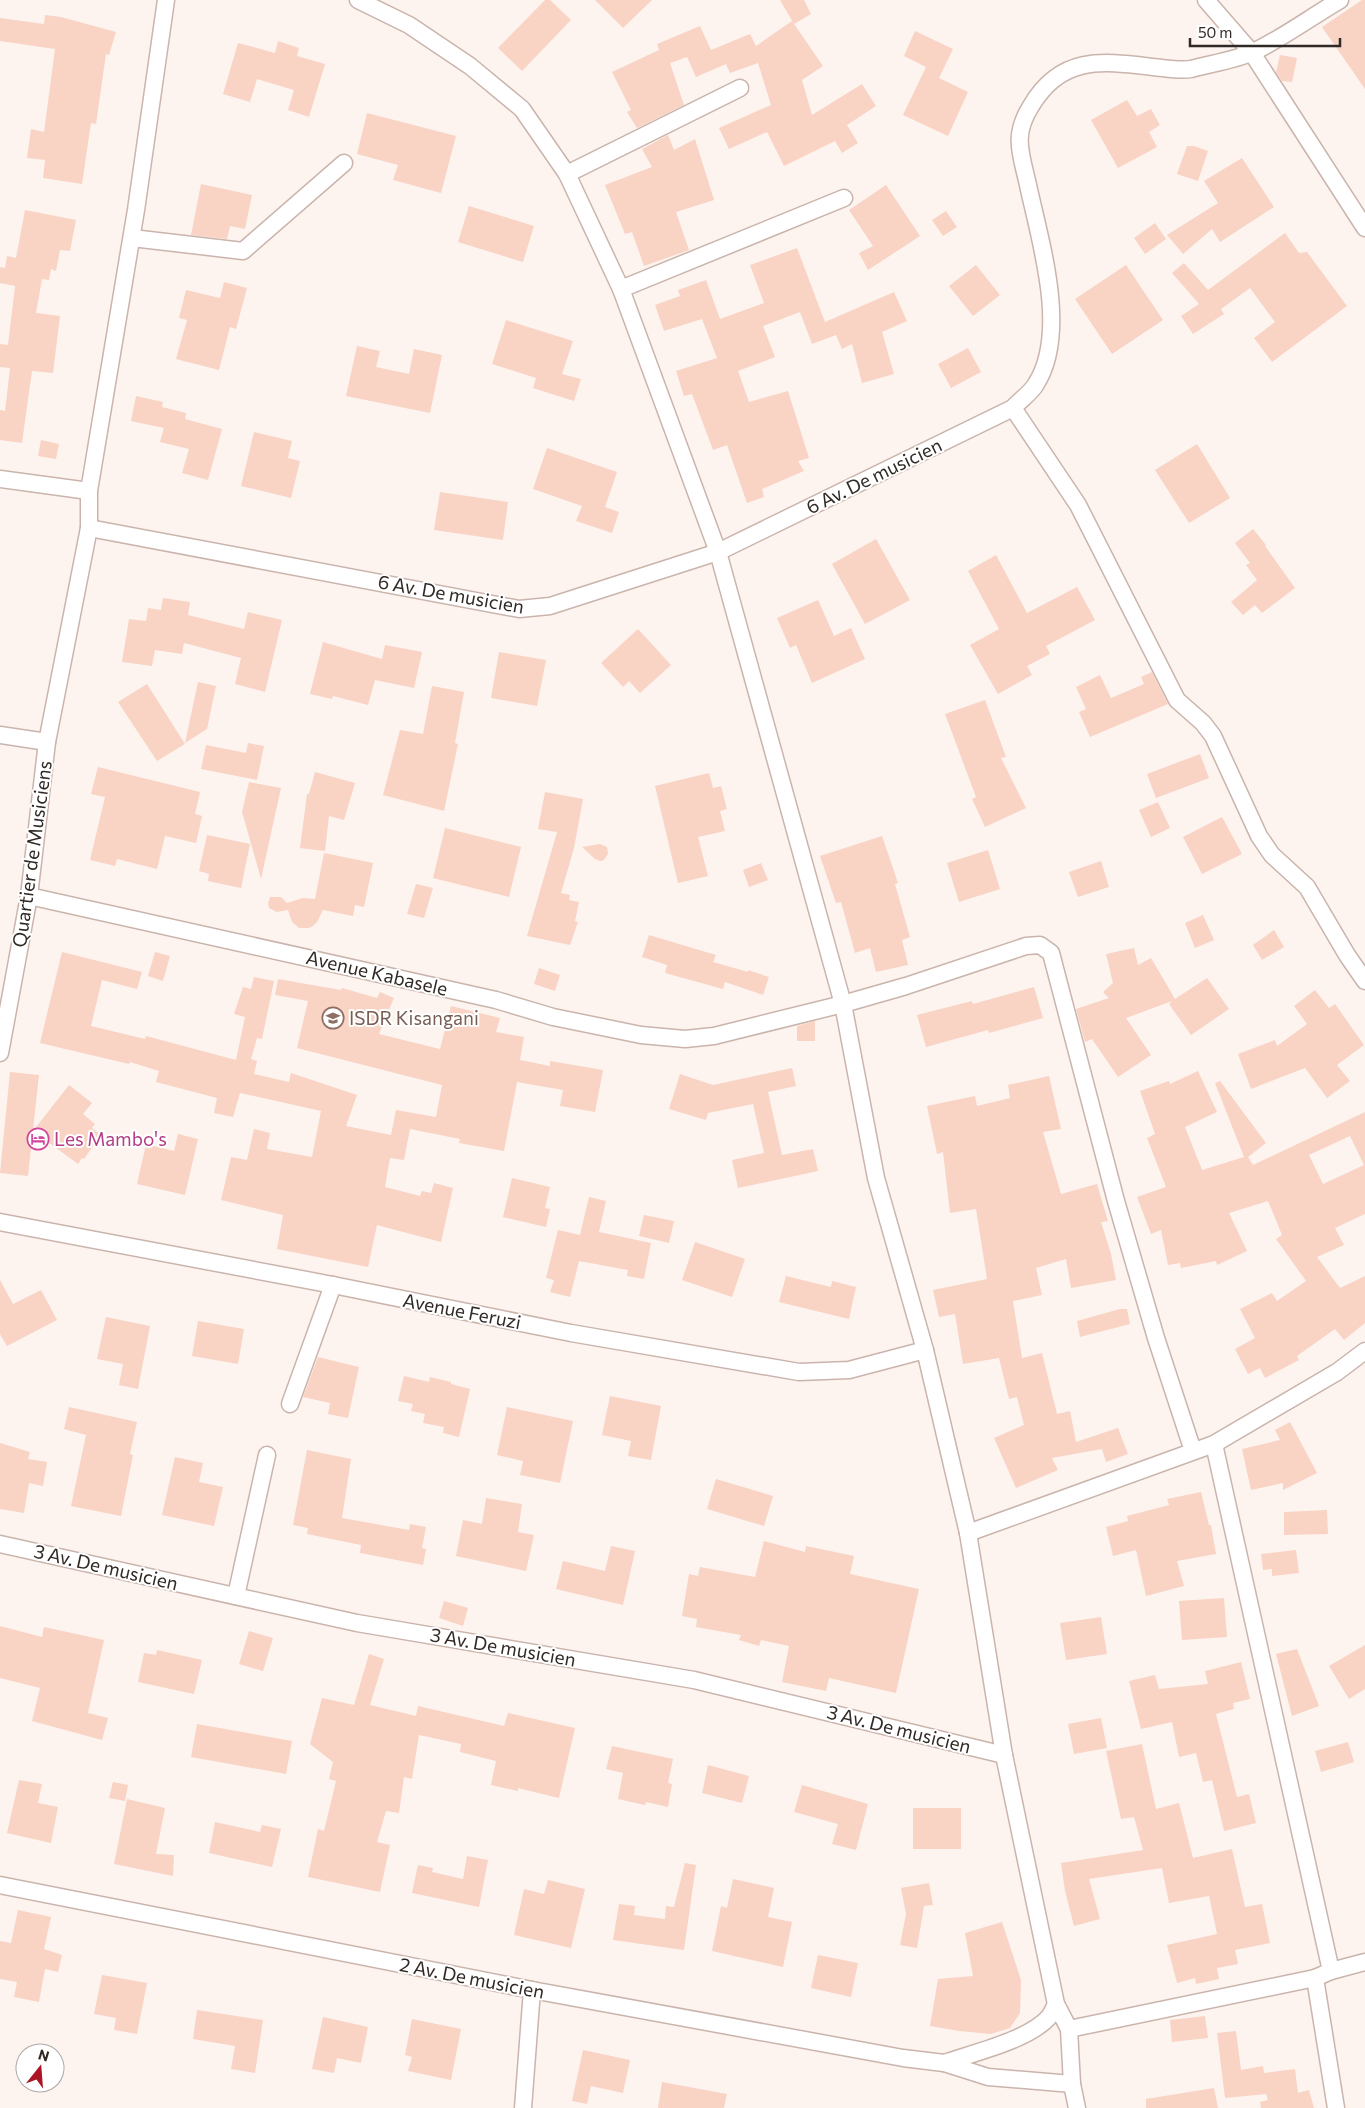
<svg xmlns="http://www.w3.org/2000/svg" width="1365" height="2108" font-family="Commissioner,sans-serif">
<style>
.building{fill:#f9d3c4;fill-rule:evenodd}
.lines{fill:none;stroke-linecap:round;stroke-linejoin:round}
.street-casing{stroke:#cab4ac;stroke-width:19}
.street{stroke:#fff;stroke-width:16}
.labels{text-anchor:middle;stroke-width:4;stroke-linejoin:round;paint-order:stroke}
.street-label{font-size:19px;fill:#312925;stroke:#fff}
.education-label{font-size:19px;fill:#785e54;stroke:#fff;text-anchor:start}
.hotel-label{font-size:19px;fill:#b23c85;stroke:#fff;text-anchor:start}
</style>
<rect width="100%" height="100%" fill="#fdf4f0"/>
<g class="building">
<path d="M545,0h5l21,20 -49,51 -24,-23z"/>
<path d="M595,0h57l-29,28z"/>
<path d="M780,0h24l7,14 -17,10z"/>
<path d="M1362,0h3v89l-43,-62z"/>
<path d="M45,15l16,2 55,15 -7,23 -3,-1 -10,70 -5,-1 -9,61 -39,-6 2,-18 -18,-2 4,-29 13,3 11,-83 -55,-8v-23l44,6z"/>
<path d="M792,21l31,45 -21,14 10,35 50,-31 14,22 -29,19 11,18 -16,10 -7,-12 -51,25 -17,-34 -38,17 -10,-21 52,-23 -13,-42 -28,10 -4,-9 -30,13 -9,-20 -17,6 14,42 -47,23 -10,-16 4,-2 -19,-38 47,-22 -2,-6 43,-18 11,24 39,-16 6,12z"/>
<path d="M915,31l38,18 -14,29 29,14 -20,44 -45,-21 23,-48 -22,-11z"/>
<path d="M278,41l21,7 -2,8 28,8 -16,53 -21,-7 6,-20 -37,-11 -7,23 -27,-8 15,-51 37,10z"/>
<path d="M1280,55l17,3 -5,24 -10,-1 -6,-9z"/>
<path d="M1127,100l10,16 14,-7 9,16 -11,7 8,15 -39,21 -27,-48z"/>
<path d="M367,113l89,23 -15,57 -48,-13 5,-15 -41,-11z"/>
<path d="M668,135l6,15 21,-11 19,61 -38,12 13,38 -45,16 -12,-34 -7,2 -20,-49 47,-18 -10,-18z"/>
<path d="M1187,146h7l14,5 -10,30 -21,-7z"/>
<path d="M1242,158l32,49 -54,35 -8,-13 -29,25 -16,-19 51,-32 -14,-22z"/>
<path d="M201,184l51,11 -7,34 -15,-3 -3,13 -36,-4z"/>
<path d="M886,185l34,51 -52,34 -9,-17 14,-7 -24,-36z"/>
<path d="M469,206l65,20 -11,36 -65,-20z"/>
<path d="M25,210l51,10 -6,31 -10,-1 -4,21 -5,-2 -2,11 -7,-1 -6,34 24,3 -7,57 -21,-2 -10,72 -22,-3v-30l5,1 5,-43 -10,-1v-23l8,1 7,-59 -15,-3v-16l5,1 2,-12 9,2z"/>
<path d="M946,211l11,16 -14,9 -11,-16z"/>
<path d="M1155,223l11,16 -21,15 -11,-16z"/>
<path d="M1285,233l14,20 8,-1 40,54 -75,56 -18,-24 21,-16 -25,-34 -29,21 3,5 -31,20 -12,-18 18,-12 -27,-31 12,-10 24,27z"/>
<path d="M797,248l28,74 69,-30 13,29 -25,11 12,42 -32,9 -10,-39 -10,5 -6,-14 -24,9 -12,-32 -37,14 12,31 -37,14 11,31 39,-11 21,67 -11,3 6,10 -42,18 2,8 -17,6 -20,-58 -14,5 -21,-56 -8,2 -8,-25 41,-13 -15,-39 -38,12 -9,-26 25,-9 -2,-6 28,-10 14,39 44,-16 -14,-38z"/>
<path d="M976,265l24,30 -27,21 -24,-30z"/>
<path d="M1126,265l37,55 -51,34 -37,-55z"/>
<path d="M224,282l23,6 -11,41 -6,-2 -11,43 -43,-11 11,-39 -8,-2 7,-28 34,8z"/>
<path d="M506,320l67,21 -11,33 19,5 -7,22 -41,-13 3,-10 -44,-14z"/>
<path d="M357,346l23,5 -4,16 33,7 5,-25 28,6 -12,58 -84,-17z"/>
<path d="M968,348l13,24 -30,16 -13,-24z"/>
<path d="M136,396l27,6 -1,5 24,6 -1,6 37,10 -14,51 -26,-7 7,-24 -29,-7 4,-14 -33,-7z"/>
<path d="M254,432l38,9 -4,17 12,3 -9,37 -50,-12z"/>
<path d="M41,440l18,4 -3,15 -18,-3z"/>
<path d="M1197,444l33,54 -41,25 -34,-53z"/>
<path d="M547,448l70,24 -12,35 14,5 -7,21 -36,-12 6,-15 -49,-17z"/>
<path d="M440,492l68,10 -5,38 -69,-10z"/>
<path d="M1253,529l13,16 -1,1 30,42 -33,25 -7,-8 -12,10 -12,-13 26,-22 -11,-15 4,-2 -15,-20z"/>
<path d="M876,539l34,61 -45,24 -33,-60z"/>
<path d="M996,555l31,58 50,-26 18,33 -49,26 4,8 -23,12 5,9 -34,19 -28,-49 29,-16 -31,-58z"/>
<path d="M163,598l27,4 -2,13 56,14 4,-17 34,8 -17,72 -30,-8 6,-26 -57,-15 -2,11 -27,-4 -3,16 -30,-4 7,-43 17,2 2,-13 13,2z"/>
<path d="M818,600l16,36 17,-8 14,31 -53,24 -16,-38 -6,3 -13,-30z"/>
<path d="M638,629l33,36 -31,28 -11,-12 -6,6 -22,-24z"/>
<path d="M323,642l59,17 3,-14 37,7 -8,36 -39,-8 -7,25 -35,-9 -1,3 -22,-5z"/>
<path d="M499,652l47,8 -9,46 -46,-8z"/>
<path d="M1152,672l16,32 -78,33 -11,-25 7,-3 -10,-22 24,-12 11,23 33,-14 -3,-7z"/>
<path d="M198,682l18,4 -9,43 -22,14z"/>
<path d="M147,684l38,60 -28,17 -39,-59z"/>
<path d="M432,686l32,6 -9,51 3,1 -14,67 -61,-16 17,-65 23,4z"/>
<path d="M985,700l21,57 -5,1 25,50 -41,19 -13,-28 4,-2 -31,-83z"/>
<path d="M248,743l16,3 -7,34 -56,-11 5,-24 40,8z"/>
<path d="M1200,754l9,24 -53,20 -9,-24z"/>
<path d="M98,767l102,25 -5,22 7,2 -6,27 -31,-7 -8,33 -40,-10 -2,7 -25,-6 15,-63 -14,-3z"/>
<path d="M315,772l40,11 -11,37 -15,-4 -4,35 -25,-3 7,-54h2z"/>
<path d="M709,773l4,15 8,-2 6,23 -7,2 5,20 -27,6 10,39 -30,7 -23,-97z"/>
<path d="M249,782l32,6 -20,91 -19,-67z"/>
<path d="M545,792l38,7 -9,49 -13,45 9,2 -1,5 10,2 -4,19 3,1 -8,23 -43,-9 30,-104 -19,-3z"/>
<path d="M1158,802l12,26 -19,9 -12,-27z"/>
<path d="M1222,817l20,37 -40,20 -19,-37z"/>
<path d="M445,828l76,19 -12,50 -76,-19z"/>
<path d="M207,835l43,9 -9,44 -33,-7 1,-7 -10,-3z"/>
<path d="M882,836l16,47 -3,1 15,53 -8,3 6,25 -32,7 -6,-24 -15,5 -14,-51 -5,1 -16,-47z"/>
<path d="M600,844l7,3 1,7 -4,6 -4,1 -5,-2 -13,-12z"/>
<path d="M988,850l12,39 -41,13 -12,-39z"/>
<path d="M324,853l49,10 -9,44 -9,-2 -2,11 -30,-6 -6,12 -4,4 -4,2h-10l-7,-6 -4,-12 -11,2 -8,-4 -1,-4 2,-7h11l6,6 16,-5 12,1z"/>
<path d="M1101,861l8,26 -31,10 -9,-25z"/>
<path d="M761,863l7,17 -19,7 -6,-17z"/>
<path d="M416,884l17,4 -9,30 -17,-4z"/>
<path d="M1203,915l11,25 -19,8 -10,-25z"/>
<path d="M1274,930l10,17 -22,13 -9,-15z"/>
<path d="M649,935l67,20 -3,7 35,10v-2l21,7 -6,18 -38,-13 -2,7 -58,-16 2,-8 -25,-8z"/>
<path d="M1134,948l4,17 13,-7 24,41 32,-21 22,31 -38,26 -22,-31 3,-3 -46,17 25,37 -33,22 -26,-38 -7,3 -9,-33 33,-11 -6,-6 10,-9 -7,-29z"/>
<path d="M62,952l80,20 -5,17 -35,-9 -11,46 54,13 1,-3 90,24 9,-43 -11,-3 9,-27 8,2 3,-12 20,4 -12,58 -5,-1 -6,21 6,2 -3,13 35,8 2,-9 66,22 -11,31 45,9 5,-25 40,7 6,-32 -145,-37 11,-47 -33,-6 3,-16 63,11 1,-2 35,10 3,-6 14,6 -15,36 61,15 11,-43 49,12 -4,14 28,5 -4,23 30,6v-5l53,9 -8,42 -35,-6 3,-16 -46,-8 -13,69 -45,-8 1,-4 -50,-10 -6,31 -14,-2 -5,29 35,9 2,-5 9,2 3,-10 19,5 -12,54 -64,-17 -9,42 -91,-18 6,-34 -62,-15 10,-43 16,3 7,-31 16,4 -3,16 45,8 9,-46 -81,-18 -7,24 -19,-4 3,-15 -61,-16 3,-11 -29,-9 -1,2 -89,-21z"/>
<path d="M155,952l15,4 -7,25 -15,-5z"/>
<path d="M539,968l21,7 -5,16 -21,-7z"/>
<path d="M1034,987l9,31 -54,15 -1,-3 -62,17 -9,-32 55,-14 1,3z"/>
<path d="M1315,990l14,18 6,-4 29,41 -27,20 13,16 -23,17 -22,-30 -54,21 -13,-35 37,-14 2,6 30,-22 -13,-18z"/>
<path d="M815,1021v20h-18v-15z"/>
<path d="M792,1068l4,18 -28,6 14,63 31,-6 5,22 -80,17 -6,-28 32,-7 -11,-49 -45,9 -2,7 -37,-11 11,-35 33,11z"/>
<path d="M1198,1071l19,41 -32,15 17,43 42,-13 -29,-74 5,-2 46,62 -18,14 5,8 112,-53v102l-30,14 9,17 -27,12 23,31 25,-12v47l-21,17 -9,-11 -38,27 2,4 -34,18 -5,-10 -12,6 -13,-25 20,-11 -15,-29 32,-16 5,8 29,-20 -30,-42 6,-4 -14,-34 -39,12 18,38 -30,14 -1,-4 -35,7 -1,-5 -12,2 -7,-35 -10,4 -14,-37 29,-10 -19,-49 8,-4 -15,-43 29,-10 1,3zM1350,1136l14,29 -41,19 -14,-29z"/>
<path d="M10,1072l29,3 -11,101 -28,-3z"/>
<path d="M1049,1076l12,53 -18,3 18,62 36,-10 11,37 -7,1 10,32 5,26 -45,8 -5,-29 -30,9 6,27 -29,6 9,57 20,-5 15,61 13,-3 6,31 42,-14 10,26 -22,8 -4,-13 -50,9 6,12 -42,18 -22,-50 30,-13 -7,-28 -8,2 -10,-41 -36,6 -8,-50 -16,3 -6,-27 54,-11 -11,-70 -26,4 -7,-61 -6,2 -10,-48 48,-10 2,10 33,-8 -2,-13z"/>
<path d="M69,1085l23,18 -9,11 12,10 -3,4 9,7 -17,24 -2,-1 -4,6 -45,-33z"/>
<path d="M178,1134l20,5 -13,56 -48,-11 9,-40 28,7z"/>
<path d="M512,1178l38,9 -5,21 5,1 -4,18 -43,-10z"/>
<path d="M589,1197l17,4 -7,31 52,11 -7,36 -17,-3 1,-6 -49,-9 -9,36 -20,-5 4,-12 -8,-2 12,-48 22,5z"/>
<path d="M644,1215l30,6 -5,22 -30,-7z"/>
<path d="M695,1242l50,17 -13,38 -50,-17z"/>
<path d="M786,1276l45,11 1,-6 24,6 -7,32 -70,-17z"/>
<path d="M0,1280l13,24 28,-14 16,30 -50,26 -7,-12z"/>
<path d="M1120,1309h7l3,15 -50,13 -3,-16z"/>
<path d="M106,1317l44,9 -12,63 -19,-4 4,-21 -26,-5z"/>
<path d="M198,1321l46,8 -6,35 -46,-8z"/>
<path d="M318,1357l41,10 -11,51 -20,-4 2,-11 -27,-6z"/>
<path d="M404,1376l25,6 1,-5 21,5v2l19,5 -11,48 -16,-4 1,-6 -21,-4 2,-9 -14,-3 2,-7 -15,-3z"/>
<path d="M610,1396l51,10 -10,54 -23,-4 3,-15 -29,-6z"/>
<path d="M69,1407l68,15 -7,32 3,1 -12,61 -50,-10 15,-71 -22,-6z"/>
<path d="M507,1407l66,14 -13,62 -40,-8 3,-14 -26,-6z"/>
<path d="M1290,1422l27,51 -34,17v-7l-32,7 -9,-41 38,-9 -5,-10z"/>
<path d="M0,1443l30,9 -2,7 19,3 -4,24 -14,-3 -5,30 -24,-4z"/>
<path d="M307,1450l44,9 -9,59 67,12 1,-6 16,3 -4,21 4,1 -3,16 -63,-12 1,-8 -54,-11 1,-6 -15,-3z"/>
<path d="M175,1457l28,6 -4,19 24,5 -9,39 -52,-11z"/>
<path d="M716,1479l57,17 -9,30 -57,-17z"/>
<path d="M1201,1492l8,33h2l5,29 -39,7 7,25 -38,10 -10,-46 -23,6 -7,-29 22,-6 -1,-5 42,-11 -2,-6z"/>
<path d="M486,1498l36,6 -4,28 16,3 -8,36 -70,-15 7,-36 19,4z"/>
<path d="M1327,1510l1,24 -44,1v-23z"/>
<path d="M764,1541l41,11 1,-6 48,10 -4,18 69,15 -23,104 -67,-15 -3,13 -44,-9 7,-36 -28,-6 -2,6 -20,-6 2,-5 -45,-8 1,-8 -15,-3 7,-42 9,2 2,-9 55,10z"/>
<path d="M611,1546l24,5 -12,54 -67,-16 7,-28 42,10z"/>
<path d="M1296,1550l3,23 -27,3v-7l-9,1 -2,-16z"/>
<path d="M1224,1598l3,39 -45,3 -3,-39z"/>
<path d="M444,1601l24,7 -5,18 -24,-8z"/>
<path d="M1101,1617l6,37 -41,6 -6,-37z"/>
<path d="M0,1626l42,11 2,-10 60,13 -16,73 20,5 -6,22 -70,-19 8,-33 -40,-10z"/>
<path d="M249,1631l24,7 -10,33 -24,-7z"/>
<path d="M1365,1645v44l-16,10 -20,-33z"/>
<path d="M1297,1649l22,57 -27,10 -16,-62z"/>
<path d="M157,1650l45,10 -8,34 -56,-12 6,-29 12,2z"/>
<path d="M369,1654l15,5 -14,46 46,11 2,-10 86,20 4,-13 67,15 -16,70 -41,-10v3l-27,-6 5,-24 -36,-9 1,-8 -42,-9 -7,44 -8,-2 -5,36 -13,-2 -9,31 13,3 -10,47 -72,-15 10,-48 6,2 12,-50 -7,-2 4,-17 -23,-18 12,-46 32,7z"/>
<path d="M1241,1662l9,37 -17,4 1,6 -18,5 21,83 12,-3 7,29 -32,8 -12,-51 -9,2 -7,-29 -17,4 -7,-35 -31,7 -12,-48 26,-6 4,14 49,-5 -3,-13z"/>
<path d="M1101,1718l6,30 -33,6 -6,-30z"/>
<path d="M197,1724l95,17 -6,33 -95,-17z"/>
<path d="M1348,1742l6,20 -33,10 -6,-21z"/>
<path d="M1142,1744l14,65 23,-6 14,55 39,-9 13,58 17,-3 8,39 -35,7 3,14 -21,4 2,11 -23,5 -1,-6 -18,5 -10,-38 50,-11 -8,-38 -40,7 -7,-35 -73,11 11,40 -26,7 -9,-35 -4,-28 82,-13 -9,-33 -13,2 -15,-68z"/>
<path d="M612,1746l61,13 -5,24 4,1 -4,23 -22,-5 -1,3 -27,-6 5,-26 -17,-4z"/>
<path d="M708,1765l41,11 -7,27 -40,-10z"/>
<path d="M19,1780l23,4 -4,19 20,4 -7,36 -44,-10z"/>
<path d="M113,1782l15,3 -3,16 -16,-3z"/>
<path d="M802,1785l66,19 -12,46 -24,-6 6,-20 -44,-12z"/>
<path d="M127,1799l38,9 -9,46 18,1 -1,21 -59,-12z"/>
<rect x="913" y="1808" width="48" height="41"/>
<path d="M215,1822l45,10 2,-7 19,4 -9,38 -63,-14z"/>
<path d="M467,1856l21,4 -9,47 -67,-14 6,-28 15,3 -1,4 31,7z"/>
<path d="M685,1863l11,2 -12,85 -71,-10 6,-36 16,2 -1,9 31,4 1,-13 8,1z"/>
<path d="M733,1879l41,9 -6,29 24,5 -9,45 -71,-16 9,-45 6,2z"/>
<path d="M548,1880l37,9 -14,59 -57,-13 10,-46 20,5z"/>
<path d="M929,1883l4,22 -9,1 -7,42 -17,-3 6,-31 -5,-26z"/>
<path d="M18,1910l33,7 -7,32 18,6 -4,17 -13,-3 -6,33 -25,-5 3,-15 -17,-3v-38l11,2z"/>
<path d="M1002,1922l19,58 -1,33 -10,15 -19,6 -32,-3 -29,-5 8,-47 35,-3 -8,-43z"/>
<path d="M818,1955l40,8 -7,34 -40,-9z"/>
<path d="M102,1975l45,8 -10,51 -23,-4 2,-12 -22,-4z"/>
<path d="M197,2010l66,10 -8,53 -24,-4 4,-23 -42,-7z"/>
<path d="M1205,2016l3,22 -36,4 -2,-22z"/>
<path d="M323,2017l45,10 -7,36 -24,-5 -3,15 -22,-4z"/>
<path d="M412,2019l49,10 -10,51 -43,-9 4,-14 -7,-2z"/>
<path d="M1236,2031l5,39 22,-4 1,7 31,-4 3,24 11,-3 5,18h-53l-1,-6 8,-2 -2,-6 -41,4 -8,-65z"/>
<path d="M583,2050l47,10 -7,33 -32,-7 -4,18 -15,-3z"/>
<path d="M662,2082l65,12 -3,14h-66z"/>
<path d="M1214,2088l4,20h-72v-9z"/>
</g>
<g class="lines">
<g class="street-casing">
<g id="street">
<path d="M358,0l51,25 61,41 52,43 45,65 54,115 97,263 125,452 33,174 49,172 43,183 36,222 52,249 13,25 3,55 5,24"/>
<path d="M1206,0l46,53 113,175"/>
<path d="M567,174l173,-86"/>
<path d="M132,238l111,13 101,-88"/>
<path d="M621,289l223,-91"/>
<path d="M1013,408l65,97 99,195 26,23 10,13 46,100 13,19 35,32 40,68 18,26"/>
<path d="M0,479l89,12"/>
<path d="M89,528l430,81 31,-3 168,-54 295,-144c7,-8 18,-15 23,-24 33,-52 4,-143 -8,-199 -7,-32 -16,-49 3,-79 30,-51 71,-45 122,-39 12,1 26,4 38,2 18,-5 45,-9 62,-17 30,-14 58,-35 87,-52"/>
<path d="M0,735l47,7"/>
<path d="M29,896l467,104 57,17 88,18 44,4 29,-3 129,-32 63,-18 120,-40 14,-1 11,8 65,248 40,137 37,113"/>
<path d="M0,1053l29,-157 18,-154 42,-214v-37l47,-281 30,-210"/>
<path d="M0,1222l333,63 238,48 228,39 50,-2 76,-20"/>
<path d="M290,1404l43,-119"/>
<path d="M1214,1444l117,527"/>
<path d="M968,1533l246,-89 123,-72 28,-21"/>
<path d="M0,1544l357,79 337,57 310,75"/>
<path d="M236,1596l31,-141"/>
<path d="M0,1885l532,105 371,68 41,5 44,14 84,7"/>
<path d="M1315,1978l21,130"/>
<path d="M1069,2029l246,-51 16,-7 34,-9"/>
<path d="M944,2063c29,-10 85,-23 105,-46 3,-4 5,-9 7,-13"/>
<path d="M523,2108l9,-118"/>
</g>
</g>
<use href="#street" class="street"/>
</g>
<defs>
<g id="university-ring" transform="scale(1.125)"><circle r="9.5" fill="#fff" stroke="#8d6e63" stroke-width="1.5"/><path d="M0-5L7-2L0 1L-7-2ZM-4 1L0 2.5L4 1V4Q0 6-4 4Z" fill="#8d6e63"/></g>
<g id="hotel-ring" transform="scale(1.125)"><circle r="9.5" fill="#fff" stroke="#d1479c" stroke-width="1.5"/><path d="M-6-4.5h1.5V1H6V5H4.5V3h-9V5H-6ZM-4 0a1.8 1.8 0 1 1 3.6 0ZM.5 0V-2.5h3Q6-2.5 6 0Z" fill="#d1479c"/></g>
</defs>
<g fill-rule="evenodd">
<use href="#university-ring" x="333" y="1018"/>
<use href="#hotel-ring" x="38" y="1139"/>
</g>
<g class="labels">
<g class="street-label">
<text transform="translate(874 476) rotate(-26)" y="7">6 Av. De musicien</text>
<text transform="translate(451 594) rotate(10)" y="7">6 Av. De musicien</text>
<text transform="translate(32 854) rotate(-82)" y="7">Quartier de Musiciens</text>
<text transform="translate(377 973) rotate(13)" y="7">Avenue Kabasele</text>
<text transform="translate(462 1311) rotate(11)" y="7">Avenue Feruzi</text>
<text transform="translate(106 1567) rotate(13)" y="7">3 Av. De musicien</text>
<text transform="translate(503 1647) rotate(10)" y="7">3 Av. De musicien</text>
<text transform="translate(899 1729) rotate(14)" y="7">3 Av. De musicien</text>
<text transform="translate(472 1978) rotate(11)" y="7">2 Av. De musicien</text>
</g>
<g class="education-label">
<text x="349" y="1025">ISDR Kisangani</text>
</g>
<g class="hotel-label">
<text x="54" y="1146">Les Mambo's</text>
</g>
</g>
<g transform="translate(40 2068) rotate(17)"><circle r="24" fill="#ffffff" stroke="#ada9a8"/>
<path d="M0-4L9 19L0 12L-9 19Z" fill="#ab1526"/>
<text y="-8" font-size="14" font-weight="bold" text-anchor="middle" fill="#312925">N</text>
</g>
<path d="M1190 38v8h150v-8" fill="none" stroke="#312925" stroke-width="2.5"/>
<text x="1198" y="38" font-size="15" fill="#312925" stroke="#ffffff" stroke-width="4" paint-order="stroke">50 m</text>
</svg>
